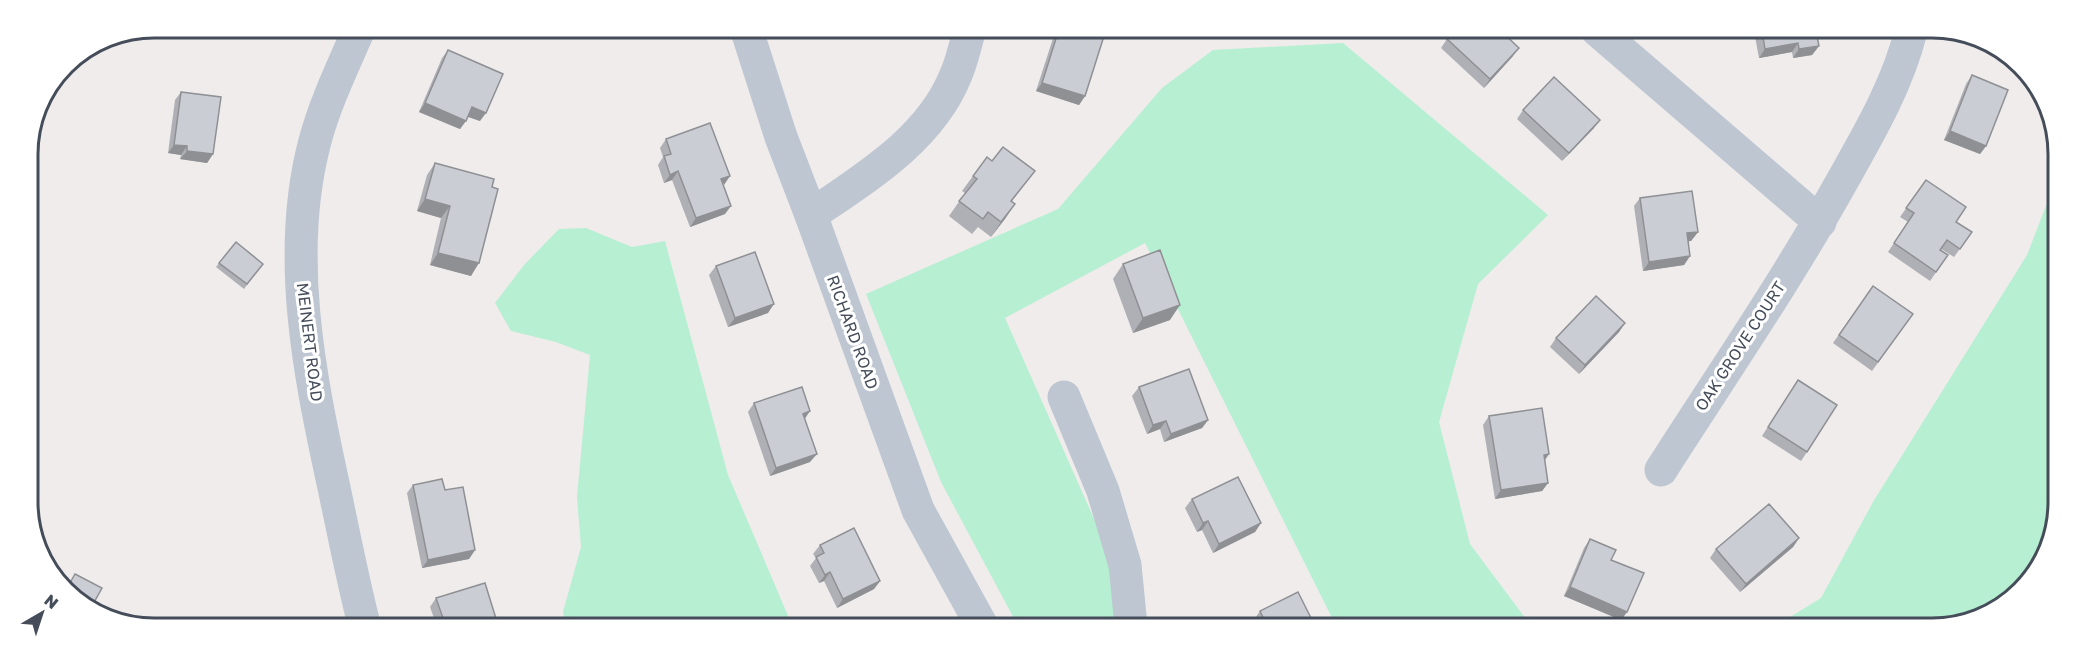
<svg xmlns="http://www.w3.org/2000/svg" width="2086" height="655" font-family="'Golos Text',sans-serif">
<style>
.green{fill:#b7efd2}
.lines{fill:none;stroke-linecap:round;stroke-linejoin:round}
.minor{stroke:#bec6d2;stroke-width:33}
.wall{fill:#afb0b6}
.shaded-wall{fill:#8e9094}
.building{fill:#cbcdd4;stroke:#8e9094;stroke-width:1.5}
.labels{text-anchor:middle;stroke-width:6;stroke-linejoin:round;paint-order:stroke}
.street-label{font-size:16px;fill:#444d59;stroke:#fff}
.rim{fill:none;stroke:#444d59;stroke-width:3}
</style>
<rect width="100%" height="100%" fill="#efeceb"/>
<g class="green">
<path d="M1343,43l205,172 -70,69 -39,138 31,122 62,83 -196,-1 -191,-383 -140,75 109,246 1,62h-97l-77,-144 -75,-188 192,-85 104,-121 51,-38z"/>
<path d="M2056,180l-1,354 -45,68 -70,26 -166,-1 47,-29 52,-96 154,-247z"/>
<path d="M586,228l46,19 33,-6 63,234 64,150h-227l-2,-13 18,-65 -4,-50 13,-142 -34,-13 -45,-11 -16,-28 29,-38 35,-36z"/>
</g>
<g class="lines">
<g class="minor">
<path d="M360,27c-16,37 -35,76 -45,114 -30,112 -6,232 18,342 10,47 19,94 31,141"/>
<path d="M746,28l35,109 30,78 107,295 64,116"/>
<path d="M1597,30l223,192"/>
<path d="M811,215c54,-37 118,-75 144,-138 7,-15 10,-32 15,-48"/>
<path d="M1064,397l39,94 22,74 6,61"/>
<path d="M1661,470c62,-97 128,-193 184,-294 26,-46 53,-93 66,-145"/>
</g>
</g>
<g class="wall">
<path d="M1056,29h27l2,67 -6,9 -43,-14z"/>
<path d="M1754,31h62l3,15 -7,9 -19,3 -1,-6 -33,6z"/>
<path d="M1447,39l66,17 -29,32 -43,-40z"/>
<path d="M448,50l32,71 -12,-4 -8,12 -41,-17 23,-54z"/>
<path d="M1972,75l14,71 -6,8 -36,-14 22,-56z"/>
<path d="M181,92l32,62 -6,9 -27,-4 1,-4 -13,-2 7,-53z"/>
<path d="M1523,110l71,18 -32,33 -45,-42z"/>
<path d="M666,139l57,46 2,29 -35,13 -18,-47 -8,3 -6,-18 5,-8 -3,-9z"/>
<path d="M992,161l43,10 -23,30 3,3 -24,33 -13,-10 -6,7 -23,-18 16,-23 -3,-2 11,-15z"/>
<path d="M435,163l59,16 -23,97 -41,-11 11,-47 -24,-7 10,-36z"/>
<path d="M1926,180l30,42 16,10 -18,25 -13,-8 -1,1 8,5 -18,26 -42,-29 20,-30 -8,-5z"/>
<path d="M1640,198l58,34 -7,9h-3l2,15 -6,9 -41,6 -9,-65z"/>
<path d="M236,242l27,22 -19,25 -28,-22z"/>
<path d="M1123,264l47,56 -37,13 -20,-54z"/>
<path d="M716,266l52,47 -40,14 -19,-52z"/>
<path d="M1873,286l40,28 -41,57 -39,-28z"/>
<path d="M1625,323l-6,9 -40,42 -29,-27 6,-9z"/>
<path d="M1798,380l9,72 -6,9 -39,-25z"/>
<path d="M1139,387l69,33 -6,8 -38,14 -4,-13 -13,5 -15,-38z"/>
<path d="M754,403l51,16 5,43 -40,14 -22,-64z"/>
<path d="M1489,416l60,38 -4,6 3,23 -6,8 -47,8 -12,-74z"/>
<path d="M413,485l32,5 30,60 -6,9 -47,9 -15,-75z"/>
<path d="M1192,499l69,24 -6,9 -42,21 -11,-23 -5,2 -12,-24z"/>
<path d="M1799,538l-6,9 -53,45 -30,-34 6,-9z"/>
<path d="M1590,539l21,21 16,52 -6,8 -57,-24 20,-48z"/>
<path d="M820,545l60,36 -6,8 -37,19 -13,-27 -5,2 -9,-17 6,-8 -3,-4z"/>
<path d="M436,598l62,27 -62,-1 -6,-17z"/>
<path d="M1260,611l55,15h-58l-3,-6z"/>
</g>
<g class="shaded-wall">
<path d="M1976,38l8,5 -11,-1z"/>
<path d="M1798,43l-6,9 -33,6 6,-9z"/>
<path d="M1819,46l-7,9 -19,3 6,-9z"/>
<path d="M1519,48l-6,8 -29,32 6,-9z"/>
<path d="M1042,83l43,13 -6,9 -43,-14z"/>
<path d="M425,103l41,18 -6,8 -41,-17z"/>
<path d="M472,107l14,6 -6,8 -14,-5z"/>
<path d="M1600,120l-6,8 -32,33 7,-8z"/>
<path d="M1950,131l36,15 -6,8 -36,-14z"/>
<path d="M174,145l13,1 -6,9 -13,-2z"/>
<path d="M187,151l26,3 -6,9 -27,-4z"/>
<path d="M678,171l-6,9 -8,3 6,-8z"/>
<path d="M730,176l-6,9 -3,-6z"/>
<path d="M425,199l25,7 -9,12 -24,-7z"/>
<path d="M1015,204l-10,15 -14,18 10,-15z"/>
<path d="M731,206l-6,8 -35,13 6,-9z"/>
<path d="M1698,232l-7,9 -10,1 6,-9z"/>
<path d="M438,253l41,10 -8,13 -41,-11z"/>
<path d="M1690,256l-6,9 -41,6 6,-9z"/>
<path d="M774,304l-6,9 -40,14 7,-9z"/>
<path d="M1180,305l-10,15 -37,13 10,-15z"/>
<path d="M1625,323l-6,9 -40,42 6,-9z"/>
<path d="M810,411l-6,9 -1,-6z"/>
<path d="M1208,420l-6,8 -38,14 7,-8z"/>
<path d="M1166,421l-6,8 -13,5 6,-9z"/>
<path d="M817,454l-7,8 -40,14 6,-8z"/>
<path d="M1549,454l-6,8 1,-7z"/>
<path d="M1548,483l-6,8 -47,8 6,-9z"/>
<path d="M1208,521l-6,9 -5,2 6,-9z"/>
<path d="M1261,523l-6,9 -42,21 6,-9z"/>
<path d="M1799,538l-6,9 -53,45 6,-8z"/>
<path d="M475,550l-6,9 -47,9 6,-8z"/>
<path d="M830,572l-6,9 -5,2 6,-8z"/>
<path d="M880,581l-6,8 -37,19 6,-9z"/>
<path d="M1570,587l57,25 -6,8 -57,-24z"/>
</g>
<g class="building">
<path d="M1059,29h24l21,7 -19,60 -43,-13z"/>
<path d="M1456,30h44l19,18 -29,31 -43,-40z"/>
<path d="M1762,31h54l3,15 -20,3 -1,-6 -33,6z"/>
<path d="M448,50l55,24 -17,39 -14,-6 -6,14 -41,-18z"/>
<path d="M1972,75l36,15 -22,56 -36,-15z"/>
<path d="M1554,77l46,43 -31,33 -46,-43z"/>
<path d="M181,92l40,5 -8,57 -26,-3v-5l-13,-1z"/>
<path d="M710,123l20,53 -9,3 10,27 -35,12 -18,-47 -8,4 -6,-19 7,-2 -5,-15z"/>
<path d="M1003,147l32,24 -24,30 4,3 -14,18 -13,-10 -5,7 -24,-18 18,-22 -4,-3 14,-19 5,4z"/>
<path d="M435,163l59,16 -2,8 6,2 -19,74 -41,-10 12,-47 -25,-7z"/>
<path d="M1926,180l40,27 -10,15 16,10 -12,17 -13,-9 -7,10 8,5 -12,17 -42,-29 20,-30 -8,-5z"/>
<path d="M1692,191l6,41 -11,1 3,23 -41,6 -9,-64z"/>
<path d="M236,242l27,22 -16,20 -28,-21z"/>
<path d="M1160,250l20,55 -37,13 -20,-54z"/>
<path d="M755,252l19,52 -39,14 -19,-52z"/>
<path d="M1873,286l40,28 -35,48 -39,-27z"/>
<path d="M1596,296l29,27 -40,42 -29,-27z"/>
<path d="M1189,369l19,51 -37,14 -5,-13 -13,4 -14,-38z"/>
<path d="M1798,380l39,25 -30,47 -39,-25z"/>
<path d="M802,387l8,24 -7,3 14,40 -41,14 -22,-65z"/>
<path d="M1542,408l7,46 -5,1 4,28 -47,7 -12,-74z"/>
<path d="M1238,477l23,46 -42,21 -11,-23 -5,2 -11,-24z"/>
<path d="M442,479l3,11 18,-3 12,63 -47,10 -15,-75z"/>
<path d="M1769,504l30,34 -53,46 -30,-35z"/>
<path d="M854,528l26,53 -37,18 -13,-27 -5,3 -9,-18 8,-4 -4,-8z"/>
<path d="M1590,539l26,11 -5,10 33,13 -17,39 -57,-25z"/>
<path d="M75,574l27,14 -10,18 -26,-16z"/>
<path d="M485,583l13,42 -53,-1 -9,-26z"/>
<path d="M1298,592l17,34h-48l-7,-15z"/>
</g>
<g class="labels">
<g class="street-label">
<text transform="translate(853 332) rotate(70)" y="6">RICHARD ROAD</text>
<text transform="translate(310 342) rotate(83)" y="6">MEINERT ROAD</text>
<text transform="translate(1740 346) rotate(-57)" y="6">OAK GROVE COURT</text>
</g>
</g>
<path d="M0 0H2086V655H0ZM154 38H1932A116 116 0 0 1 2048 154V502A116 116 0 0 1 1932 618H154A116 116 0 0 1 38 502V154A116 116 0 0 1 154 38Z" fill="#fff" fill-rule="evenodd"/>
<path class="rim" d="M154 38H1932A116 116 0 0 1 2048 154V502A116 116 0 0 1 1932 618H154A116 116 0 0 1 38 502V154A116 116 0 0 1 154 38Z"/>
<g transform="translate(42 613) rotate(39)" stroke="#ffffff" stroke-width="4.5" paint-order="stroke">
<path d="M0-4.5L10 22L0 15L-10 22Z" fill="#444d59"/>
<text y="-9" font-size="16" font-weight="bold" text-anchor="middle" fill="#444d59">N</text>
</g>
</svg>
